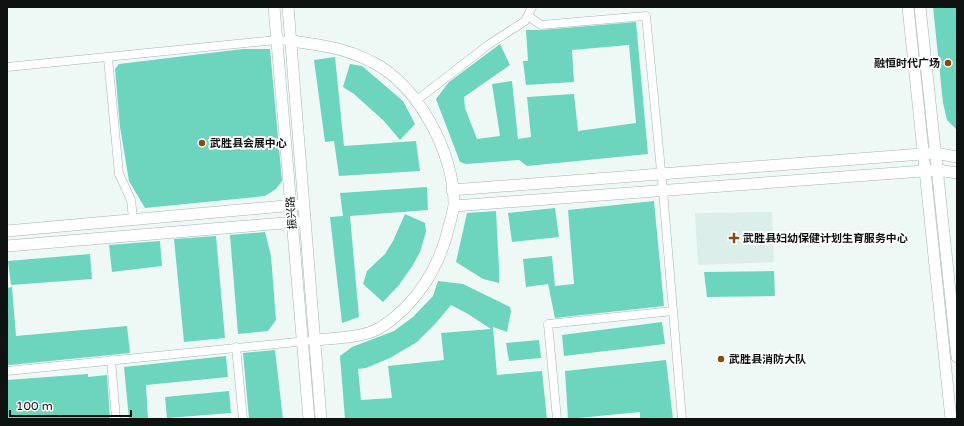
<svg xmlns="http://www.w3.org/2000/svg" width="964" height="426" font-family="'Varela Round','Noto Sans SC',sans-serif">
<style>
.built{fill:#dbeee9}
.building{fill:#6dd5bd;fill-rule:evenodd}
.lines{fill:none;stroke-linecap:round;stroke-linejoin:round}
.street-casing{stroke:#a9b3b0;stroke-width:9}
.secondary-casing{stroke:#a9b3b0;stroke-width:12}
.street{stroke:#fff;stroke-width:8}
.secondary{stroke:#fff;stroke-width:11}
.poi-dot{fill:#8a4b11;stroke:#fff;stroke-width:1.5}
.labels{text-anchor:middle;stroke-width:4;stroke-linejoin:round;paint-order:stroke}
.poi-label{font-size:11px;font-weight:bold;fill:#0e1211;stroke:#fff;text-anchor:start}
.street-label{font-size:11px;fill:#0e1211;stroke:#fff}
</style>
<rect width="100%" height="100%" fill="#eef9f6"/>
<path class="built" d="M772,212l2,50 -76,3 -3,-52z"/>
<g class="building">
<path d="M933,7h24v123l-10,-10 -4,-17z"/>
<path d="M636,22l12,132 -121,12 -8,-6 -53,4 -6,-2 -24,-63 13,-17 51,-38 10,21 -46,32 1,11 12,31 23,-3 -8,-52 20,-3 6,58 13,-2 -4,-40 47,-3 4,37 58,-8 -7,-78 -57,5 2,32 -48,3 -3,-24h5l-2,-31h15z"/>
<path d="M243,49h27l12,132 -6,8 -11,7 -120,12 -16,-27 -9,-54 -5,-58 4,-5z"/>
<path d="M335,57l9,89 72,-5 4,30 -81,5 -5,-35 -9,1 -11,-82z"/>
<path d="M350,64l12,2 41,35 12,23 -15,16 -16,-19 -30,-27 -11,-7z"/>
<path d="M427,187l1,23 -78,6 9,101 -17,6 -12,-106 13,-1 -3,-23z"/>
<path d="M654,201l10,105 -109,12 -7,-34 -22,3 -3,-28 29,-3 3,30 19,-2 -6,-74z"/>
<path d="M555,208l4,29 -47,5 -4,-29z"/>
<path d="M496,211l3,57v15l-16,-4 -27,-17 11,-49z"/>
<path d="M405,214l20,9 1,9 -6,20 -7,13 -14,20 -16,17 -20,-18 4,-13 18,-17 8,-13z"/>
<path d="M265,232l6,24 5,64 -8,11 -30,3 -8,-99z"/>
<path d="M216,236l9,102 -41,4 -10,-103z"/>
<path d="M160,241l2,25 -50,6 -3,-27z"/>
<path d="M90,254l2,25 -81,6 -3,-24z"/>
<path d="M774,271l1,25 -68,1 -3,-25z"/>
<path d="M438,281l25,3 47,23 1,4 -4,21 -14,-5 4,48 45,-4 5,48h-202l-5,-63 12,-9 42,-16 19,-14 20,-21zM451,305l17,9 23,15 -50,4 3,27 -56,6 4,32 -31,2 -3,-31 8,-1 24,-10 27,-16 19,-19z"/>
<path d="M12,287l4,49 111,-10 3,27 -120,12 -3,-1v-76z"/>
<path d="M662,322l3,22 -101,12 -2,-21z"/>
<path d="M539,340l2,18 -32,3 -3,-18z"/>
<path d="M275,350l8,69h-34l-6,-66z"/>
<path d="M226,356l2,21 -82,8 2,34h-19l-5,-52z"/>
<path d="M666,360l7,59h-33v-7l-72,7 -3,-48z"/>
<path d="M88,374v3l19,-2 3,44h-103v-39z"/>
<path d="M229,391l2,22 -64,5 -2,-21z"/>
</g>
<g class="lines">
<g class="street-casing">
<g id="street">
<path d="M528,16l13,9 105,-9 17,175 19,228"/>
<path d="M108,58l11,116 12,26 2,18"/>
<path d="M7,67l270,-27 14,1"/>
<path d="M417,100l71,-55 37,-24 7,-14"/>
<path d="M236,347l7,72"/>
<path d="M111,360l5,59"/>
<path d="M7,371l300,-30"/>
<path d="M557,419l-9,-95 125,-13"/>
</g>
</g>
<g class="secondary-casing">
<g id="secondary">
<path d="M274,7l35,412"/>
<path d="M288,7l33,412"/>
<path d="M908,7l43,412"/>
<path d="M920,7l37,350"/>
<path d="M291,41c30,4 54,7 81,21 46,22 83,93 82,143 -1,7 -3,14 -5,21 -9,41 -33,79 -69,102 -18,10 -45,10 -65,12"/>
<path d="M452,190l483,-37 22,4"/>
<path d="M454,206l483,-36 20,3"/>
<path d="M7,231l289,-26"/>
<path d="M7,246l290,-24"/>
</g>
</g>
<use href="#street" class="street"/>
<use href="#secondary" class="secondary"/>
</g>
<g class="poi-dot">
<circle cx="948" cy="63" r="4"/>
<circle cx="202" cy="143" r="4"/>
<path d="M732 232h4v4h4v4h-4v4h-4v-4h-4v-4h4z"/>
<circle cx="721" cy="359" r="4"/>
</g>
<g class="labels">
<g class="poi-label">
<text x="940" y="67" text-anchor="end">融恒时代广场</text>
<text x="210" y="147">武胜县会展中心</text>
<text x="743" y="242">武胜县妇幼保健计划生育服务中心</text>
<text x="729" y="363">武胜县消防大队</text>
</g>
<g class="street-label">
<text transform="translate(291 213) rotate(-94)" y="4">振兴路</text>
</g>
</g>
<rect width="964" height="426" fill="none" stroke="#0e1211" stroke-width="16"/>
<path d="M10 410v6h121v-6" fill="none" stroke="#0e1211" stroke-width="2"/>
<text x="16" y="410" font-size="12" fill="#0e1211" stroke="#ffffff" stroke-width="3" paint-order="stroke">100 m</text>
</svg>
